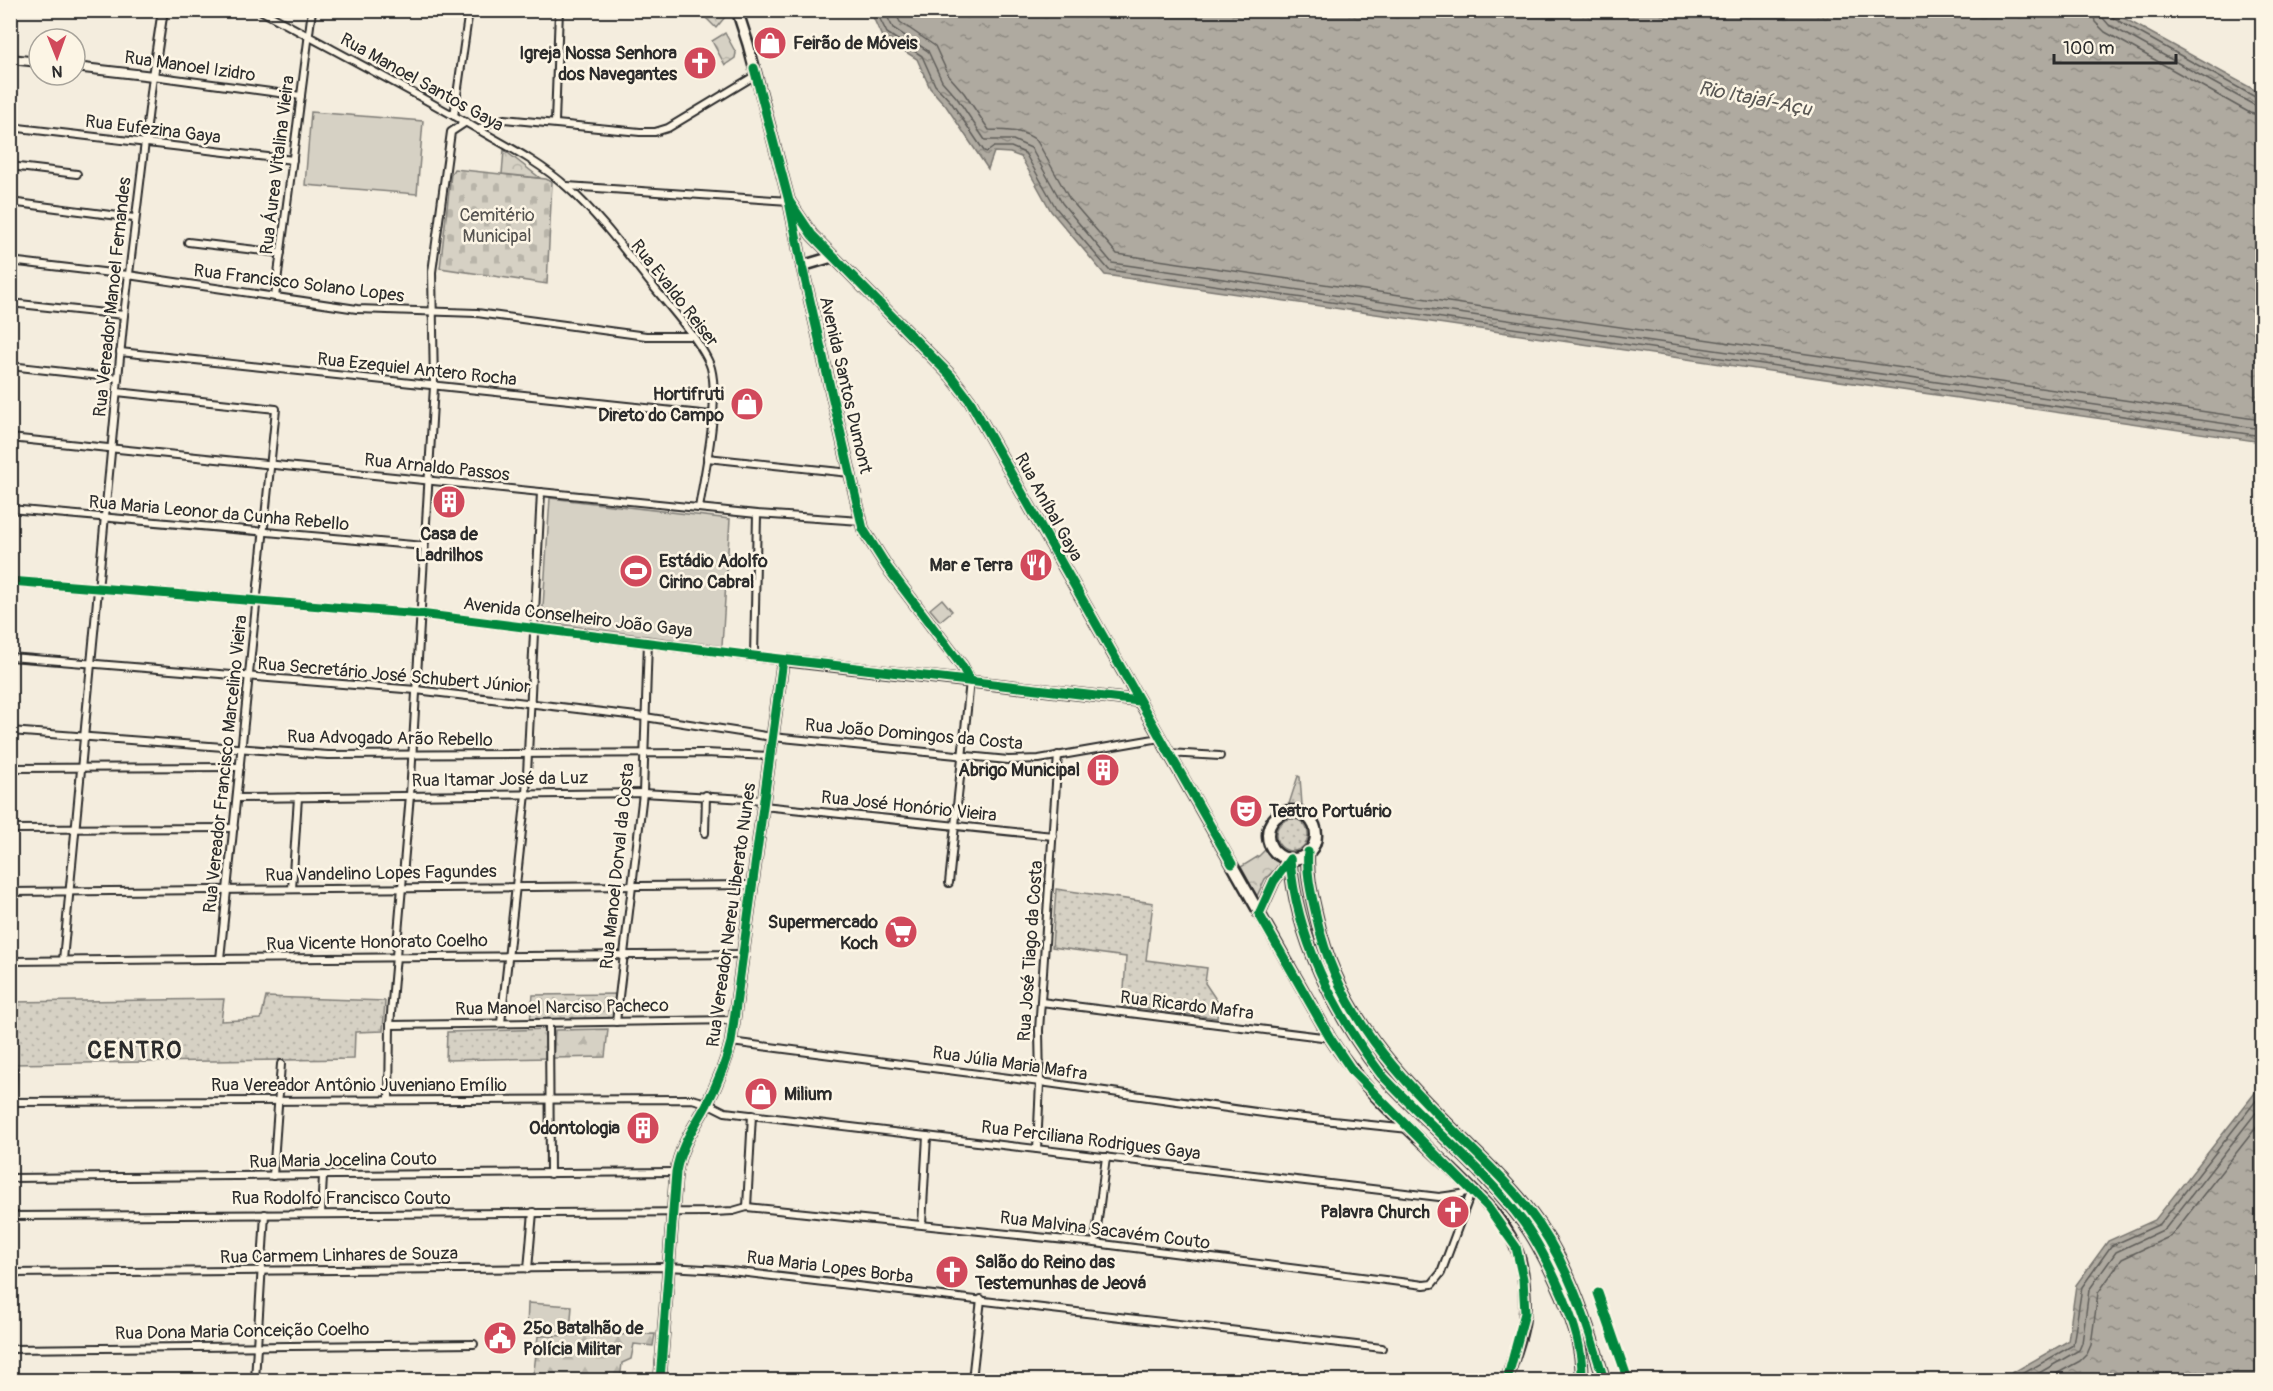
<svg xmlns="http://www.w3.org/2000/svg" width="2273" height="1391" font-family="Pangolin,sans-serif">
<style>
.grass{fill:url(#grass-dots);stroke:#807e78;stroke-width:1.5}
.forest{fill:url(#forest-firs);stroke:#807e78;stroke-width:1.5}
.cemetery{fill:url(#cemetery-stones);stroke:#807e78;stroke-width:1.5}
.park{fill:url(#park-crowns);stroke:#807e78;stroke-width:1.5}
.garden{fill:#d6d1c4;stroke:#807e78;stroke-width:1.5}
.water{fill:url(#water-ripples);stroke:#7a7771;stroke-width:1.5}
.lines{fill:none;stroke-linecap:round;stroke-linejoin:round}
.shore{stroke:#605e5a;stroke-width:1.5}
.minor-casing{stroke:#2b2b2b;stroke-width:10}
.tertiary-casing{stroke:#2b2b2b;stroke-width:12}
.secondary-casing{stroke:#2b2b2b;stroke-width:14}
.trunk-casing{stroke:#2b2b2b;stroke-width:15}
.minor{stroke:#fcf5e5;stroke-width:6}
.tertiary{stroke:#fcf5e5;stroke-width:8}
.secondary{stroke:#fcf5e5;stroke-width:9}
.trunk{stroke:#fcf5e5;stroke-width:10}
.cycleway-casing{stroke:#fcf5e5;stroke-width:13}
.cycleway{stroke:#00873e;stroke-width:9}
.labels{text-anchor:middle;stroke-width:5;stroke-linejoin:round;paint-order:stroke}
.poi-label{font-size:18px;font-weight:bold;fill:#2b2b2b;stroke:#fcf5e5;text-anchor:end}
.street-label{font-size:18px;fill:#2b2b2b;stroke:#fcf5e5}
.park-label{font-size:18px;fill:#565451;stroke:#fcf5e5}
.water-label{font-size:20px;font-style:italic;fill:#595754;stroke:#fcf5e5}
.district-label{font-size:24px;font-weight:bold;letter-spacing:1.5px;fill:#2b2b2b;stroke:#fcf5e5}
</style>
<defs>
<pattern id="grass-dots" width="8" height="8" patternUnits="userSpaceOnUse" patternTransform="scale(1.5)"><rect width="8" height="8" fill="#d6d1c4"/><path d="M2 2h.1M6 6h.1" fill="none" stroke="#b8b4a9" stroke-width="1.8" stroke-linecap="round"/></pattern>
<pattern id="forest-firs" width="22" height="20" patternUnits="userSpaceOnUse" patternTransform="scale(1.5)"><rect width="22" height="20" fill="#d6d1c4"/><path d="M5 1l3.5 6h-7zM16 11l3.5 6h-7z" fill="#b8b4a9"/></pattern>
<pattern id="cemetery-stones" width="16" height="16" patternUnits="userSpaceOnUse" patternTransform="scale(1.5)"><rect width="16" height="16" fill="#d6d1c4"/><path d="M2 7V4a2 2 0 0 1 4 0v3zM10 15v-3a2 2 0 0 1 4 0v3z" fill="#b8b4a9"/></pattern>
<pattern id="park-crowns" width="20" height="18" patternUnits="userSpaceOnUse" patternTransform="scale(1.5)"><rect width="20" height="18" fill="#d6d1c4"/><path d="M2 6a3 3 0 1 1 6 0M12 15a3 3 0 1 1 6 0" fill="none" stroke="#b8b4a9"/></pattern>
<pattern id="water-ripples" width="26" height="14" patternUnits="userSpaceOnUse" patternTransform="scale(1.5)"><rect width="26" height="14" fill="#afaaa0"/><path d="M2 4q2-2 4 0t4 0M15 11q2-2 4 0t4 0" fill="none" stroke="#8f8b83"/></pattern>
</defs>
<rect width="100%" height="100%" fill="#f4edde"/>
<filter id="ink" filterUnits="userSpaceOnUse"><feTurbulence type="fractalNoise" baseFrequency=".0167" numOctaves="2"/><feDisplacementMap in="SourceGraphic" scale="12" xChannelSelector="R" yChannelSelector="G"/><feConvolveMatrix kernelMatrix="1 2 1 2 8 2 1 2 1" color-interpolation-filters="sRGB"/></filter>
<g filter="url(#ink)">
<g class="grass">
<path d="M1298,776l2,1 2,28 -14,2z"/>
<circle cx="1292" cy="835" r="16"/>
<path d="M1056,889l97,14 -7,57 61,8 -2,15 14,21 -2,14 -94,-12 3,-49 -74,-10z"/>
<path d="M616,994l-2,26 -84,1 3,-26z"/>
<path d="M266,997l119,4 -2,30 -28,1 -1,27 -343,5v-62l213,-3 -3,22 40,-2z"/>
<path d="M547,1029l1,29 -102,2 1,-28z"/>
</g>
<g class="forest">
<path d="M608,1029l-3,28 -52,1 2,-28z"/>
<path d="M655,1334l-2,12 -19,-2 -3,15 -9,4 -2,17h-93l7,-9 4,-35z"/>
</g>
<path class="cemetery" d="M454,169l92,10 6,3 -5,102 -107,-16 11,-94z"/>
<g class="park">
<path d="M699,11h31l-14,17z"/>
<path d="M725,33l11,20 -1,5 -10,7 -13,-24z"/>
<path d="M504,150l36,28 -38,-4z"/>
<path d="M1268,847l7,5 6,12 -16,15 -8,17 -16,-29 18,-11z"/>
</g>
<g class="garden">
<path d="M311,112l112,9 -6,73 -112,-9z"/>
<path d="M550,498l180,21 -8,127 -180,-24z"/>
<path d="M942,599l10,12 -12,10 -10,-12z"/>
<path d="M528,1303l44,3 -2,26 -43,-3z"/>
</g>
<g class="water">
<path d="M863,11h1248l151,83v348l-1157,-167 -54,-64 -30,-54 -11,-4 -16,-1 -6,17 -42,-63 -16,-18 -13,-29 -35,-22 -9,-20z"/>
<path d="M2262,1084v296h-262l68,-39 8,-56 32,-44 47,-21z"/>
</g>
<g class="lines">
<g class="shore">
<path d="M873,10l5,5 9,18 35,23 13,29 16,17 33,49 3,1 7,-5h17l14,6 31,55 53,62 1153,166"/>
<path d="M884,10l9,18 35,23 14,30 15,17 28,42h28l18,8 31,55 50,60 1150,166"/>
<path d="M894,10l6,12 35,24 14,30 15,17 25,37c17,1 34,-1 48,11l32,57 48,56 1145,166"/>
<path d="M2093,10l2,12 10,10 145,81 12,3"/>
<path d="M2102,10l1,8 6,7 145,80 8,2"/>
<path d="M2110,10l3,8 144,80 5,1"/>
<path d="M2012,1380l61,-35 9,-58 29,-41 49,-22 102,-131"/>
<path d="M2027,1380l52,-30 3,-7 7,-53 27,-38 49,-23 97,-124"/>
<path d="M2045,1380l35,-19 7,-7 4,-9 7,-52 24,-34 49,-23 91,-116"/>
</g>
<g class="minor-casing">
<g id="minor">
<path d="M260,10c73,40 147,78 219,120 30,17 63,34 88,57 34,30 61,68 89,103 15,18 49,57 55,78 9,35 -6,103 -12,140"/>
<path d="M454,116l15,-106"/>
<path d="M555,122l4,-112"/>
<path d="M10,127l283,33"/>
<path d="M479,130l7,-6 18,-5 136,13h15l13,-4 88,-53"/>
<path d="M10,166l67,8"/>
<path d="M567,186l222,15"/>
<path d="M10,202l124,16"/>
<path d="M188,242l93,11"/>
<path d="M10,261l118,14 229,34 120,4 169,23h46"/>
<path d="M275,297l37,-287"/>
<path d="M10,303l114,12"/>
<path d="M120,352l591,63"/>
<path d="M10,366l108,12"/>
<path d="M117,392l159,17 -56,550"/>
<path d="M10,438l747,76 104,7"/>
<path d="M707,458l143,15"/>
<path d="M10,509l414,37"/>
<path d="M754,656l3,-142"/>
<path d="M10,657l406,33 229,27 127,20 236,23 31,-1 121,-21"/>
<path d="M10,731l318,24 377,-2 65,3"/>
<path d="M1168,753l52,3"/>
<path d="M10,768l230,-1"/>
<path d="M237,798l406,-5 121,7"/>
<path d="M763,806l290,30"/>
<path d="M10,829l224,-1"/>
<path d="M705,833l1,-38"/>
<path d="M949,883l21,-202"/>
<path d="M292,889l6,-92"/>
<path d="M10,892l742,-7"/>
<path d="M63,960l61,-645 29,-239 148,20"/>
<path d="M10,961l734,-7"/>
<path d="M1041,1002l289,36"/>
<path d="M616,1022l27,-229 5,-152"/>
<path d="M501,1023l25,-229 15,-302"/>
<path d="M549,1023l1,151"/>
<path d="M390,1025l345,-5"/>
<path d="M731,1042l309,40 245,34 124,13"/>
<path d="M389,1100l1,-75 20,-230 24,-409 -2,-114 19,-140 15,-10"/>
<path d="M10,1102l682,-3 15,4 18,9 714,85 22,-3 11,-4"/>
<path d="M12,1102l1,-33"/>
<path d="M1037,1149l3,-67 -1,-52 19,-275"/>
<path d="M273,1176l8,-112"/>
<path d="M10,1178l666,-6"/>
<path d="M747,1207l5,-92"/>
<path d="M321,1214l2,-38"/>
<path d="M10,1216l704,-4 19,-1 14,-4 348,36 329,42 8,-1 9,-11 31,-83"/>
<path d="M922,1224l5,-88"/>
<path d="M1095,1243l11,-86"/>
<path d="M528,1269l5,-57"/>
<path d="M10,1273l658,-6 54,3 660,78"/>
<path d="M1598,1293l30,87"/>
<path d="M10,1349l464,-5"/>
<path d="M255,1380l10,-166"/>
<path d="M972,1380l9,-81"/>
</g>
</g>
<g class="tertiary-casing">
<g id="tertiary">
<path d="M10,59l29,3"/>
<path d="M75,67l78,9 10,-66"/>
<path d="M10,581l410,33 363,46"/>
</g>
</g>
<g class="secondary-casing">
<g id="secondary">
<path d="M737,10l11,34 41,157 13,65 61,263 24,38 75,99 8,15"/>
<path d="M789,201l23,34 139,141 19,25 360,637c32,51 78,90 121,131 23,23 51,47 64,77 9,19 10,43 10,63 -1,25 -12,48 -18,71"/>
<path d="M802,266l30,-9"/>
<path d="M1259,914l15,-33 16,-22"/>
<path d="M660,1380l16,-208c5,-28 18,-44 31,-68 10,-20 19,-41 24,-62l52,-382 356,41"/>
</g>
</g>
<g class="trunk-casing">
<g id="trunk">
<circle cx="1292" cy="835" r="24"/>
<path d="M1308,852c-2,23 4,45 9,67 21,96 81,156 148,223 21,21 44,42 62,66 40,51 59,111 77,172"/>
<path d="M1290,859c6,78 44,153 91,215 46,50 103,95 143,149 16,22 28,48 39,73 11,28 20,54 19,84"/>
</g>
</g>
<use href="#minor" class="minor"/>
<use href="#tertiary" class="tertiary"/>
<use href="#secondary" class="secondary"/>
<use href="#trunk" class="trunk"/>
<g class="cycleway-casing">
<g id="cycleway">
<path d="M754,68l35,133 13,65 61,263 24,38 75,99 8,15"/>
<path d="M789,201l23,34 139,141 19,25 262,463"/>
<path d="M10,581l410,33 334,42 385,45"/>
<path d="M1308,852c-2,23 4,45 9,67 21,96 81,156 148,223 21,21 44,42 62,66 40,51 59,111 77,172"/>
<path d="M1290,859l-16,22 -15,33 71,124 23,34 134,134 29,41 7,32 2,34 -18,67"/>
<path d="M1290,859c6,78 44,153 91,215 46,50 103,95 143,149 16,22 28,48 39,73 11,28 20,54 19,84"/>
<path d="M1598,1293l30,87"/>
<path d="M660,1380l16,-208c5,-28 18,-44 31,-68 10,-20 19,-41 24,-62l52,-382"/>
</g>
</g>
<use href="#cycleway" class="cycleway"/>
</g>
</g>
<defs>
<g id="shop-disc" transform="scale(1.725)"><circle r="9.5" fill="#d1495b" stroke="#fcf5e5"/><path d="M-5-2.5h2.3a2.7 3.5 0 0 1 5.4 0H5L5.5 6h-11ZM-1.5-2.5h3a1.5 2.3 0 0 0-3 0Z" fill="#fff"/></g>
<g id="church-disc" transform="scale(1.725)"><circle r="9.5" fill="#d1495b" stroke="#fcf5e5"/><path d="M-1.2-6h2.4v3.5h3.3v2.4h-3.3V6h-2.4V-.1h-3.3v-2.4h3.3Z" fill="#fff"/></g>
<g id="building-disc" transform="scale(1.725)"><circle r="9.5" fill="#d1495b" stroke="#fcf5e5"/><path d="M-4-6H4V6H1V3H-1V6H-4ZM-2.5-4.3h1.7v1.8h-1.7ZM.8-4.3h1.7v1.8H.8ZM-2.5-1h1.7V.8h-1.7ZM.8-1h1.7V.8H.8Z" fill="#fff"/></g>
<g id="restaurant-disc" transform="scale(1.725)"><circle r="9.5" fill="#d1495b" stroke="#fcf5e5"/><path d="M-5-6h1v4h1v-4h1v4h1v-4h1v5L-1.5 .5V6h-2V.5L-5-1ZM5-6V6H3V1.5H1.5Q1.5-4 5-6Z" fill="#fff"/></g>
<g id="stadium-disc" transform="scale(1.725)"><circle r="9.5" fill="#d1495b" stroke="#fcf5e5"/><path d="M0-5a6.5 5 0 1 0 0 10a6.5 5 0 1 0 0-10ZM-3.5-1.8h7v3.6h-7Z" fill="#fff"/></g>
<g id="theatre-disc" transform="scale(1.725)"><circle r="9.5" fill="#d1495b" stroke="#fcf5e5"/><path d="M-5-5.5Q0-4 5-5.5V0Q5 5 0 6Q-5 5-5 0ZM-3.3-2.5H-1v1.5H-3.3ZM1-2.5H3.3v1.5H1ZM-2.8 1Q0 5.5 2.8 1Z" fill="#fff"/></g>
<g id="supermarket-disc" transform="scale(1.725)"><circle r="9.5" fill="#d1495b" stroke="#fcf5e5"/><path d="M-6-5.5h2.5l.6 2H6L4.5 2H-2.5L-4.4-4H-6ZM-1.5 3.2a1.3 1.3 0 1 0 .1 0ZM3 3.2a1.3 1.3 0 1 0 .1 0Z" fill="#fff"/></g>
<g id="civic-disc" transform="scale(1.725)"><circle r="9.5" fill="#d1495b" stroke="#fcf5e5"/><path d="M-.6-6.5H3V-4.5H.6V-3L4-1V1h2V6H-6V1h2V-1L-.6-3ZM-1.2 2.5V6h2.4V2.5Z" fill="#fff"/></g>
</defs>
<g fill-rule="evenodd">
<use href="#shop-disc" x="770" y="43"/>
<use href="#church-disc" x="700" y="63"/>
<use href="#shop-disc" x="747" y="404"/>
<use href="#building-disc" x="449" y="502"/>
<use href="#restaurant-disc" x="1036" y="565"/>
<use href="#stadium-disc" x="636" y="571"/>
<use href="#building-disc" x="1103" y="770"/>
<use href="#theatre-disc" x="1246" y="811"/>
<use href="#supermarket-disc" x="901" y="932"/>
<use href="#shop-disc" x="761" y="1094"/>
<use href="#building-disc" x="643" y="1128"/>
<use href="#church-disc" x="1453" y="1212"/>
<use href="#church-disc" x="952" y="1272"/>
<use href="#civic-disc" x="500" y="1338"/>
</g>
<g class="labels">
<g class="poi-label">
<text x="793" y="49" text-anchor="start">Feirão de Móveis</text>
<text x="677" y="59">Igreja Nossa Senhora<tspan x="677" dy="21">dos Navegantes</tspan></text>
<text x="724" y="400">Hortifruti<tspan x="724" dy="21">Direto do Campo</tspan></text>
<text x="449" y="540" text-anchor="middle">Casa de<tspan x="449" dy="21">Ladrilhos</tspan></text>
<text x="659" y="567" text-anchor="start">Estádio Adolfo<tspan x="659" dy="21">Cirino Cabral</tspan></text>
<text x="1013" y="571">Mar e Terra</text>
<text x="1080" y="776">Abrigo Municipal</text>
<text x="1269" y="817" text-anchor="start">Teatro Portuário</text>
<text x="878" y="928">Supermercado<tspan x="878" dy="21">Koch</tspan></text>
<text x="784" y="1100" text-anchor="start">Milium</text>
<text x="620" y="1134">Odontologia</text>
<text x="1430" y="1218">Palavra Church</text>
<text x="975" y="1268" text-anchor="start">Salão do Reino das<tspan x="975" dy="21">Testemunhas de Jeová</tspan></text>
<text x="523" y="1334" text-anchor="start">25º Batalhão de<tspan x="523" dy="21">Polícia Militar</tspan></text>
</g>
<g class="street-label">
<text transform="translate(190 66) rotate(8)" y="6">Rua Manoel Izidro</text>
<text transform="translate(422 82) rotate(29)" y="6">Rua Manoel Santos Gaya</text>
<text transform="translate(153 129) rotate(7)" y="6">Rua Eufezina Gaya</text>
<text transform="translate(277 165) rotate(-83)" y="6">Rua Áurea Vitalina Vieira</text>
<text transform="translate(299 283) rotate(7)" y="6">Rua Francisco Solano Lopes</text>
<text transform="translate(675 293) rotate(52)" y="6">Rua Evaldo Reiser</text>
<text transform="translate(112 297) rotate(-84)" y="6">Rua Vereador Manoel Fernandes</text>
<text transform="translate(417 369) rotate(6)" y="6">Rua Ezequiel Antero Rocha</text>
<text transform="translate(846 385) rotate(77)" y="6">Avenida Santos Dumont</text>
<text transform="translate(437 467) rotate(6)" y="6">Rua Arnaldo Passos</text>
<text transform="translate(1049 507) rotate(61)" y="6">Rua Aníbal Gaya</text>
<text transform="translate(219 513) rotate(5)" y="6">Rua Maria Leonor da Cunha Rebello</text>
<text transform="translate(578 617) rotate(7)" y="6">Avenida Conselheiro João Gaya</text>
<text transform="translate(394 675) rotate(5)" y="6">Rua Secretário José Schubert Júnior</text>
<text transform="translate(914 734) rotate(5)" y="6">Rua João Domingos da Costa</text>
<text transform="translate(390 738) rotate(1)" y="6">Rua Advogado Arão Rebello</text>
<text transform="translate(225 764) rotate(-84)" y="6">Rua Vereador Francisco Marcelino Vieira</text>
<text transform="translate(500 779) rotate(-1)" y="6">Rua Itamar José da Luz</text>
<text transform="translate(909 806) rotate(6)" y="6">Rua José Honório Vieira</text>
<text transform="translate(617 866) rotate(-84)" y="6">Rua Manoel Dorval da Costa</text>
<text transform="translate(381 873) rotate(-1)" y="6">Rua Vandelino Lopes Fagundes</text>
<text transform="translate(731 915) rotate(-82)" y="6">Rua Vereador Nereu Liberato Nunes</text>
<text transform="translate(377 942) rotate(-1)" y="6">Rua Vicente Honorato Coelho</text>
<text transform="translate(1030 951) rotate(-86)" y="6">Rua José Tiago da Costa</text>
<text transform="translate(1187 1005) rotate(7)" y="6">Rua Ricardo Mafra</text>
<text transform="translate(562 1007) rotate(-1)" y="6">Rua Manoel Narciso Pacheco</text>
<text transform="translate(1010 1063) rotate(8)" y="6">Rua Júlia Maria Mafra</text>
<text x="359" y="1091">Rua Vereador Antônio Juveniano Emílio</text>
<text transform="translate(1091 1140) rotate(7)" y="6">Rua Perciliana Rodrigues Gaya</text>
<text transform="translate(343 1160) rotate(-1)" y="6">Rua Maria Jocelina Couto</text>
<text x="341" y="1204">Rua Rodolfo Francisco Couto</text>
<text transform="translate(1105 1230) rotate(7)" y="6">Rua Malvina Sacavém Couto</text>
<text transform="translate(339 1255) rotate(-1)" y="6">Rua Carmem Linhares de Souza</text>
<text transform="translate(830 1267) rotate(7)" y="6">Rua Maria Lopes Borba</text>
<text transform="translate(242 1331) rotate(-1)" y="6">Rua Dona Maria Conceição Coelho</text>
</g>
<g class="park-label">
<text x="497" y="221">Cemitério<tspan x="497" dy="21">Municipal</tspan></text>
</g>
<g class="water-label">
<text transform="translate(1755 98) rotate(11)" y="7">Rio Itajaí-Açu</text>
</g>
<g class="district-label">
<text x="135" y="1058">CENTRO</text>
</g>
</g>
<rect width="2273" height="1391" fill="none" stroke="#fcf5e5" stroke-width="36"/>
<rect x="18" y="18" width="2237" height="1355" fill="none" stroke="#2b2b2b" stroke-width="2" filter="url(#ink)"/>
<g transform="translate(57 57) rotate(179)"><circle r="28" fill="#fcf5e5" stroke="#a8a49b" stroke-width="1.5"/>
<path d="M0-4.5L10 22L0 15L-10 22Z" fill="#d1495b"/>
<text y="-9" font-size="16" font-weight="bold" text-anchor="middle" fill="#2b2b2b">N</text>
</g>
<path d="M2054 54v9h122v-9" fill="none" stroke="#2b2b2b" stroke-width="3"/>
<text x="2063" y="54" font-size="18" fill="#2b2b2b" stroke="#fcf5e5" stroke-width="4.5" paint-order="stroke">100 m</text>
</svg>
